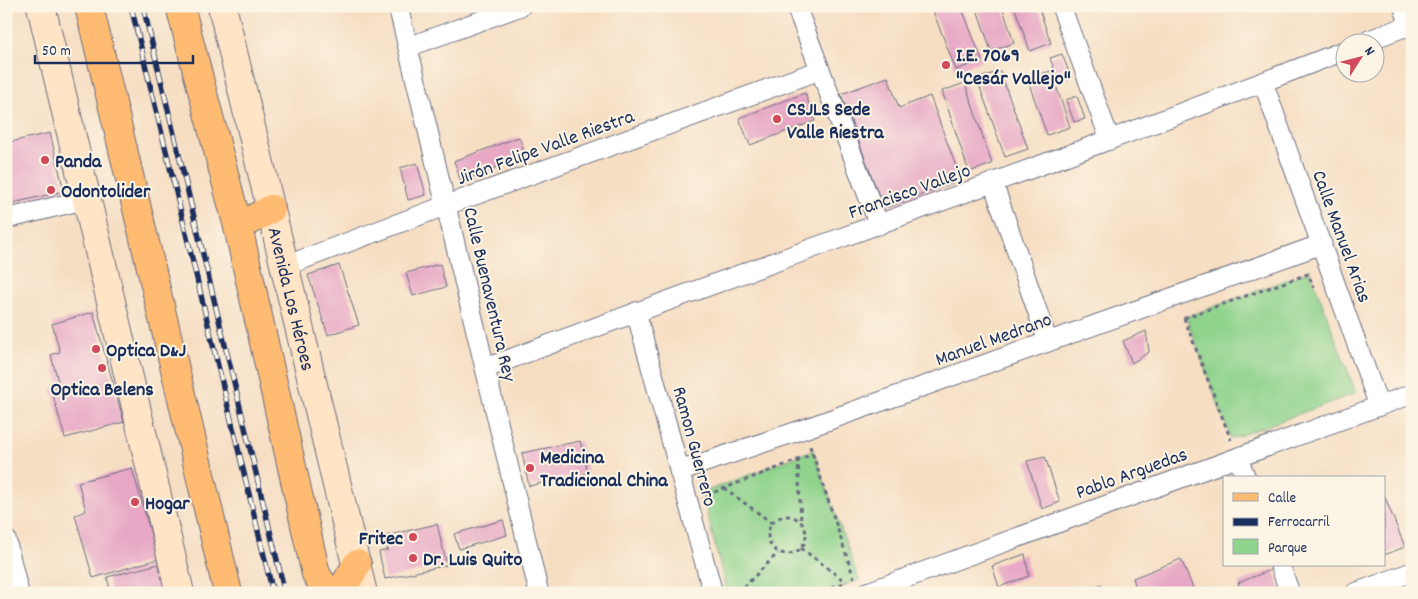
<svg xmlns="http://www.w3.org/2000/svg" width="1418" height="599" font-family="Dekko,sans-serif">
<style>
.green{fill:#8fd38c;stroke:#558175}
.building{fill:#e7a7c5}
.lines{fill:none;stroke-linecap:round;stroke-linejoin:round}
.street-casing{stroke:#686c81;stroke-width:21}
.secondary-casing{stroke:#686c81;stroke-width:30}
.primary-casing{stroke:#686c81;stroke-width:30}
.path{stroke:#686c81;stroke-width:3;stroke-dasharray:4 4;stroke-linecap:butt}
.street{stroke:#fff;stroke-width:19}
.secondary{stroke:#ffe4c6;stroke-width:28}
.primary{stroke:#ffbb71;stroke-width:28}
.rail-casing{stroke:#1b2f5e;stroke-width:5.5}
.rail{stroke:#fcf5e5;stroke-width:4;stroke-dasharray:11;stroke-linecap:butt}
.poi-dot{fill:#d1495b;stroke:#fcf5e5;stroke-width:2}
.labels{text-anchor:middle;stroke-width:4;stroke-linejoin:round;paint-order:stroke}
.poi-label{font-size:20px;font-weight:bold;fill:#1b2f5e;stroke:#fcf5e5;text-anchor:start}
.street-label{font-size:20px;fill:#1b2f5e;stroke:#fcf5e5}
</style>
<rect width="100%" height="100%" fill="#fcf5e5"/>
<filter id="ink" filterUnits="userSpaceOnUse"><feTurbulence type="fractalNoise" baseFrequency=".02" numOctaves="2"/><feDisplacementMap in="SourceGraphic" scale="10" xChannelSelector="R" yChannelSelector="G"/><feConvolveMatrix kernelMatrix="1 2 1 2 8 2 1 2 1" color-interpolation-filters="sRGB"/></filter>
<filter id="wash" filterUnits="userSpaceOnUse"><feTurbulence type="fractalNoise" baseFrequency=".0096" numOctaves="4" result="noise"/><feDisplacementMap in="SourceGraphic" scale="20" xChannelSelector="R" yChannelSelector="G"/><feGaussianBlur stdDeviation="1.12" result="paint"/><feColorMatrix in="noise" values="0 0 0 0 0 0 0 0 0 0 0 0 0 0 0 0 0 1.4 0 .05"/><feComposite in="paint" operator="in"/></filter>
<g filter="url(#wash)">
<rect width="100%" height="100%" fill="#f6dec3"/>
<g class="green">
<path d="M1310,271l46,122 -125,46 -45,-122z"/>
<path d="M813,450l46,130 -35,13h-97l-25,-100z"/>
</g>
<g id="blocks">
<g class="building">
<path d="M931,6h30l21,54 -26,10z"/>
<path d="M976,6h26l12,37 -23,8z"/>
<path d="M1014,6h24l13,37 -21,8z"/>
<path d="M1062,54l9,23 -12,5 -9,-24z"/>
<path d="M1000,71l28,78 -23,8 -28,-78z"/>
<path d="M1051,71l19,56 -23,8 -20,-57z"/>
<path d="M888,77l11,31 31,-12 31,84 -73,27 -6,-3 -41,-110z"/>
<path d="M965,83l27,81 -23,8 -27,-81z"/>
<path d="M805,93l10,28 -65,24 -11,-27z"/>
<path d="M1077,96l8,23 -11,3 -8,-22z"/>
<path d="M50,133l14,58 -55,13 -3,-13v-48z"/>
<path d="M519,137l7,19 -65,25 -7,-20z"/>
<path d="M417,163l9,32 -18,5 -8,-32z"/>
<path d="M440,264l6,23 -33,9 -7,-23z"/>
<path d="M339,265l20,60 -31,10 -20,-60z"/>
<path d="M93,312l31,110 -59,16 -14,-50 8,-3 -8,-30 9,-3 -8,-28z"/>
<path d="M1146,331l3,21 -17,11 -9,-22z"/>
<path d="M580,441l8,32 -59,13 -7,-33z"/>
<path d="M1045,457l15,45 -18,7 -15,-48z"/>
<path d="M132,468l26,91 -65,19 -18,-63 11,-4 -8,-29z"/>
<path d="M1384,495l21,52 -21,8z"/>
<path d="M503,520l4,15 -48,14 -5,-15z"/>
<path d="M437,524l10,41 -62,14 -6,-27 9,-2 -3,-14z"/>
<path d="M1025,554l4,22 -30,11 -7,-21z"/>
<path d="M1181,559l14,34h-57l-5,-15z"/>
<path d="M159,564l7,27 -6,2h-49l-4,-16z"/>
<path d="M1273,569l8,21 -8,3h-31l-4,-10z"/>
<path d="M1101,584l3,9h-25z"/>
</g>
</g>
</g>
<g filter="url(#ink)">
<use href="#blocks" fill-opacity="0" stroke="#686c81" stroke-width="1"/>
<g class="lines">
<g class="street-casing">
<g id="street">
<path d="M398,6l141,587"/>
<path d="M796,6l83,219"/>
<path d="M1061,6l49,134"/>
<path d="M1403,6l9,24"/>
<path d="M1364,42l46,-17"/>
<path d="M408,47l113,-41"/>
<path d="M1263,82l116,324"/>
<path d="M993,183l55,159"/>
<path d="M6,219l81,-20"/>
<path d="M285,266l162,-61 373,-135"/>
<path d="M636,312l77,281"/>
<path d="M486,368c286,-107 575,-207 860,-318"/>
<path d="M1238,458l8,20"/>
<path d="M679,471l125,-42 518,-185"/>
<path d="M6,539l13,54"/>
<path d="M1280,565l10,28"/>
<path d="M865,593l547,-199"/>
<path d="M1355,593l57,-21"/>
</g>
</g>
<g class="secondary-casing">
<g id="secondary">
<path d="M41,6l139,587"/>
<path id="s1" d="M222,6l141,587"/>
</g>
</g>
<g class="primary-casing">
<g id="primary">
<path d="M89,6l139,587"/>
<path d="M180,6l58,221 78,347 12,19"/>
<path d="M238,227l33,-18"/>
<path d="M340,593l17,-29"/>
</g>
</g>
<g class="path">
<path d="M1184,318l124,-44 6,14"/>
<path d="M1184,318l47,122"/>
<path d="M810,446l44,132"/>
<path d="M798,459l3,63"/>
<path d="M724,488l48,35"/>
<path d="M707,495l106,-41"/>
<circle cx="787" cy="535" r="19"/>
<path d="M801,548l45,34"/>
<path d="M738,593l40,-40"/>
<path d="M817,593l30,-11"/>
</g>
<use href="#street" class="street"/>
<use href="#secondary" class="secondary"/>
<use href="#primary" class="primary"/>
<g class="rail-casing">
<g id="rail">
<path d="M131,6l142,587"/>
<path d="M143,6l142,587"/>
</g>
</g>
<use href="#rail" class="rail"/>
</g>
</g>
<g class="poi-dot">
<circle cx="946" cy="65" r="5"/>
<circle cx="777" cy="119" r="5"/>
<circle cx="45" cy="160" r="5"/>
<circle cx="51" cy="190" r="5"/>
<circle cx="96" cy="349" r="5"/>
<circle cx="102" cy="368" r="5"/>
<circle cx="530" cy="468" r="5"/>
<circle cx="135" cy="502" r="5"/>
<circle cx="413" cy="537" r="5"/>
<circle cx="413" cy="558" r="5"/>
</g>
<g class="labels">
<g class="poi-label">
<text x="956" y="61">I.E. 7069<tspan x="956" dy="23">"Cesár Vallejo"</tspan></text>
<text x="787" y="115">CSJLS Sede<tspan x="787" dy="23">Valle Riestra</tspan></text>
<text x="55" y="167">Panda</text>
<text x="61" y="197">Odontolider</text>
<text x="106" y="356">Optica D&amp;J</text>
<text x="102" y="395" text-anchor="middle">Optica Belens</text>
<text x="540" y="463">Medicina<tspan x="540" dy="23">Tradicional China</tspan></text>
<text x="145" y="509">Hogar</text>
<text x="403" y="544" text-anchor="end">Fritec</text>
<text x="423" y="565">Dr. Luis Quito</text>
</g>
<g class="street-label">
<text transform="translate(545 146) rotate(-20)" y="7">Jirón Felipe Valle Riestra</text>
<text transform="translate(909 190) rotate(-20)" y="7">Francisco Vallejo</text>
<text transform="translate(1343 236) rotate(70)" y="7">Calle Manuel Arias</text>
<text transform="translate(491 294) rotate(77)" y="7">Calle Buenaventura Rey</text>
<text dy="7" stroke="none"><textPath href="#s1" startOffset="301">Avenida Los Héroes</textPath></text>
<text transform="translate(993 338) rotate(-20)" y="7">Manuel Medrano</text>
<text transform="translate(696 446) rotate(75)" y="7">Ramon Guerrero</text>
<text transform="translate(1131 472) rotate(-20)" y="7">Pablo Arguedas</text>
</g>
</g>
<rect width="1418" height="599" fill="none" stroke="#fcf5e5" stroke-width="25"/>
<rect x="1223" y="476" width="162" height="90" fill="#fcf5e5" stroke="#a2a6af"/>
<rect x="1233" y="493" width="25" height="8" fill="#ffbb71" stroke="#a2a6af"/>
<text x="1268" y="502" font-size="15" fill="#1b2f5e">Calle</text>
<rect x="1233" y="518" width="25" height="8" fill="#1b2f5e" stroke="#a2a6af"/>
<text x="1268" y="526" font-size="15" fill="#1b2f5e">Ferrocarril</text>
<rect x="1233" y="539" width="25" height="15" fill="#8fd38c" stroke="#a2a6af"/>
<text x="1268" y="552" font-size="15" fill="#1b2f5e">Parque</text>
<g transform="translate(1360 58) rotate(54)"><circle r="24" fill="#fcf5e5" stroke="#a2a6af"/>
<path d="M0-4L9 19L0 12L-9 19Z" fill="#d1495b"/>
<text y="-8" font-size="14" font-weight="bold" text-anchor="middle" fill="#1b2f5e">N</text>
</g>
<path d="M35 55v8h158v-8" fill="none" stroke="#1b2f5e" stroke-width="2.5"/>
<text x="42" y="55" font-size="15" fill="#1b2f5e" stroke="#fcf5e5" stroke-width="4" paint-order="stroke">50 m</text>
</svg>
